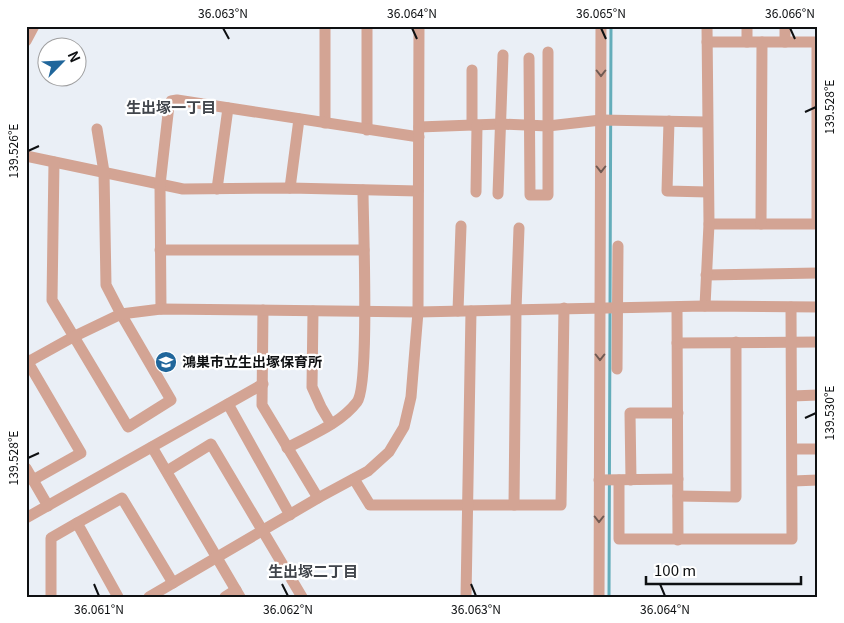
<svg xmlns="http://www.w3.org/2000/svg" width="844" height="623" font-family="Georgia,'Noto Sans JP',serif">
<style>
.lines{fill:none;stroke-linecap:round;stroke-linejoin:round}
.stream{stroke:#64adba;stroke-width:3}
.minor{stroke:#d3a494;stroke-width:11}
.oneway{stroke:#705a53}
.ticks{fill:none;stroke:#0e1012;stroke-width:2}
.labels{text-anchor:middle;stroke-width:4.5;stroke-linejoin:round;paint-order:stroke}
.poi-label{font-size:14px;font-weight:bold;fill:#0e1012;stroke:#fff;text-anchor:start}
.neighbourhood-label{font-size:15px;font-weight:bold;fill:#41454b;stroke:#fff}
.neatline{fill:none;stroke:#0e1012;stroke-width:2}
.ticks-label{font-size:12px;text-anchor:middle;fill:#0e1012}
</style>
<rect width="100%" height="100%" fill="#eaeff6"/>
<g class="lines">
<path class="stream" d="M609,597l2,-571"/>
<g class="minor">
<path d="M747,26v16"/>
<path d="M26,41l8,-15"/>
<path d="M707,42h111"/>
<path d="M785,42v-16"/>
<path d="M529,58l1,137h18v-143"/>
<path d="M669,121l-2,70 41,1"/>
<path d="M325,123v-97"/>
<path d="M472,125v-55"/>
<path d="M419,127l81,-3 48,2 53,-6 106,2"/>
<path d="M367,130v-104"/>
<path d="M26,156l157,33 107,-1 128,3"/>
<path d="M54,162l-2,138 76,127 43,-27 -50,-86 -15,-29 -2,-113 -7,-43"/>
<path d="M290,188l9,-69"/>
<path d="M217,189l11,-81"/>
<path d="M476,192l1,-67"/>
<path d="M498,194l5,-139"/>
<path d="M709,224h108v-182"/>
<path d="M761,224l1,-182"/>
<path d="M160,250h204"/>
<path d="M706,275l112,-2"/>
<path d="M705,306l4,-82 -2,-198"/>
<path d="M677,307l1,233"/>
<path d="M161,309l-1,-124 9,-80 2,-4 6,-1 242,37"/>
<path d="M263,310l-1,95 56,93"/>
<path d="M313,311l-1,76 9,20 10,17"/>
<path d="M458,311l3,-85"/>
<path d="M677,343l141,-1"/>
<path d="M26,359l55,94 -48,27"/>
<path d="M26,363l47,-26 48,-23 40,-5 257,3 287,-6 113,1"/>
<path d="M617,369l1,-123"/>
<path d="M792,396l26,-1"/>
<path d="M228,404l62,111"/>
<path d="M152,447l88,150"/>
<path d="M287,448c24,-13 53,-24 70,-46 13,-17 6,-180 6,-212"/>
<path d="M793,449h25"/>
<path d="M26,468l22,38"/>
<path d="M167,471l44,-27 91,153"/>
<path d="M354,479l16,26h191l3,-197"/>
<path d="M599,480l79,-1"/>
<path d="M619,480v59h173l-1,-232"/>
<path d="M631,480l-1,-67h48"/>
<path d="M793,481l25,-1"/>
<path d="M678,496l58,1v-155"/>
<path d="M514,505l2,-195 3,-82"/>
<path d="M26,518l237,-134"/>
<path d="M51,597v-59l26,-15"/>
<path d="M118,597l-41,-74 45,-25 51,85"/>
<path d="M149,597l169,-99 50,-27 21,-19 15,-25 7,-30 7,-85 1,-286"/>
<path d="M225,597l11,-7"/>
<path d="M466,597l5,-286"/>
<path d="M599,597l2,-571"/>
</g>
</g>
<defs><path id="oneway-chevron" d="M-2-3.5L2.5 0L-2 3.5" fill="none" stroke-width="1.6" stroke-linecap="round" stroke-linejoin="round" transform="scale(1.25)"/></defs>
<g class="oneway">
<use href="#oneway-chevron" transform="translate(601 73) rotate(90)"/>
<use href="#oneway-chevron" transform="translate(601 169) rotate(90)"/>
<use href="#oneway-chevron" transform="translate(600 357) rotate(90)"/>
<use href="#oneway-chevron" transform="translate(599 519) rotate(90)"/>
</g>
<path class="ticks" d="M223,28l6,11M412,28l5,11M601,28l5,11M790,28l5,11M805,112l11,-5M28,151l11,-5M805,418l11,-5M28,458l11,-5M94,584l5,12M282,584l6,12M471,584l5,12M660,584l5,12"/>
<defs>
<g id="school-disc" transform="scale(1.125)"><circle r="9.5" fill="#20669b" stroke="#fff"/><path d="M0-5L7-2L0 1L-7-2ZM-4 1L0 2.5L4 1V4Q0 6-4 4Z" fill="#fff"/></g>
</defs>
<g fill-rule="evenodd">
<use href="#school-disc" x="166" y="362"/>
</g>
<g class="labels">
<g class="poi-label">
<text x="182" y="367">鴻巣市立生出塚保育所</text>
</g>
<g class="neighbourhood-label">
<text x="171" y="113">生出塚一丁目</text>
<text x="313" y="577">生出塚二丁目</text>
</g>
</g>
<rect width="844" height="623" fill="none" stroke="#ffffff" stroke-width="55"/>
<g transform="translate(62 62) rotate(66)"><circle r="24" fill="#ffffff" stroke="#9f9fa0"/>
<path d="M0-4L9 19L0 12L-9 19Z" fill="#20669b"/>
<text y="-8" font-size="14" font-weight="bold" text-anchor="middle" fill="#0e1012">N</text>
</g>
<path d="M646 576v8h155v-8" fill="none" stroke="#0e1012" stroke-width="2.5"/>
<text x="654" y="576" font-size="15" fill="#0e1012" stroke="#ffffff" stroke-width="4" paint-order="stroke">100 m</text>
<rect x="28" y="28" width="788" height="568" class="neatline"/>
<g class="ticks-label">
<text x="223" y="18">36.063°N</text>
<text x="412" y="18">36.064°N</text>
<text x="601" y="18">36.065°N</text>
<text x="790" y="18">36.066°N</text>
<text transform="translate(830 107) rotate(-90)" y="4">139.528°E</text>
<text transform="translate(14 151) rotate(-90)" y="4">139.526°E</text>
<text transform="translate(830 413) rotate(-90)" y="4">139.530°E</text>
<text transform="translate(14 458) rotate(-90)" y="4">139.528°E</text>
<text x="99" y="614">36.061°N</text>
<text x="288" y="614">36.062°N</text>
<text x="476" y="614">36.063°N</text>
<text x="665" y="614">36.064°N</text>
</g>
</svg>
